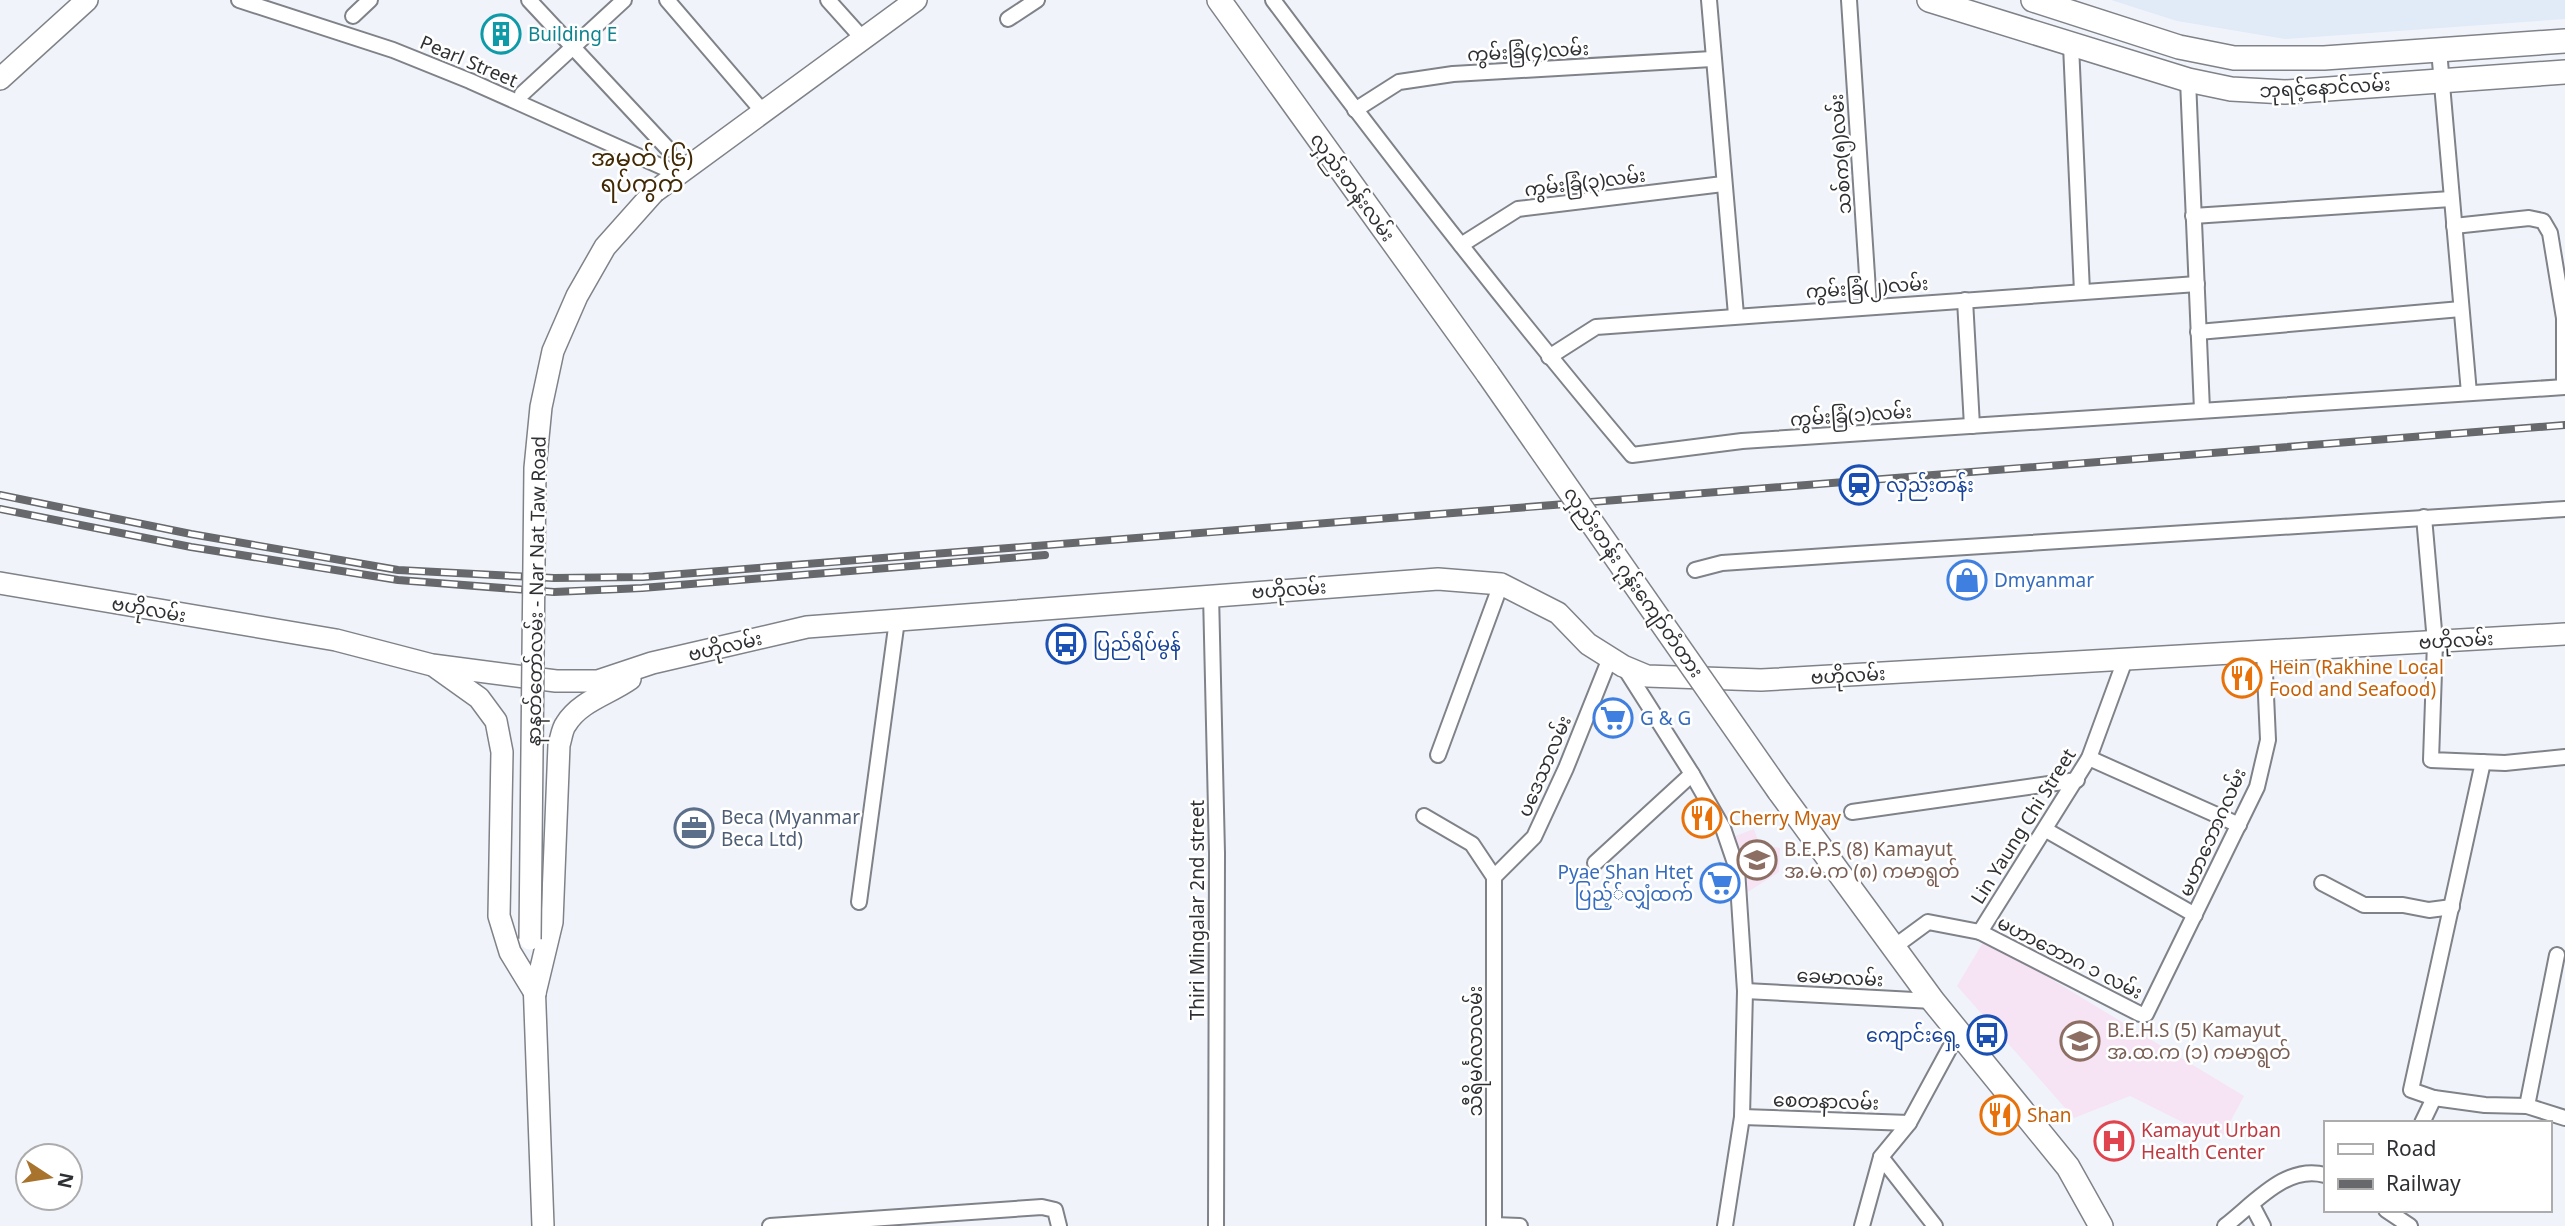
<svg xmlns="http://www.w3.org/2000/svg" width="2565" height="1226" font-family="Georgia,'Noto Sans Myanmar',serif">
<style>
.built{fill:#e1eaf7}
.education{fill:#f6e3f4}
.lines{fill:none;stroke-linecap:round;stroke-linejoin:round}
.minor-casing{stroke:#7f8288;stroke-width:18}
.secondary-casing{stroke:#7f8288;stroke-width:24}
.primary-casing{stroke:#7f8288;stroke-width:26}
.minor{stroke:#fff;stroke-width:14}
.secondary{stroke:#fff;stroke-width:21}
.primary{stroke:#fff;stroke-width:23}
.rail-casing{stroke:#66686c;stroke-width:8}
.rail{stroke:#fff;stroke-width:5;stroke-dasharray:16;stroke-linecap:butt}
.secondary-bridge-casing{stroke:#7f8288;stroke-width:24;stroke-linecap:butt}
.primary-bridge-casing{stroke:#7f8288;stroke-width:26;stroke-linecap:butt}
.secondary-bridge{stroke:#fff;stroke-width:21}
.primary-bridge{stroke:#fff;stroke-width:23}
.labels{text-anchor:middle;stroke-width:5;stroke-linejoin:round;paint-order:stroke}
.culture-label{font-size:19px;fill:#0d838f;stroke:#fff;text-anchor:start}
.street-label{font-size:19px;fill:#2f3033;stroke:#fff}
.transit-label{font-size:19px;fill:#164399;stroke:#fff;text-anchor:start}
.shop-label{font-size:19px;fill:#366cbe;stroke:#fff;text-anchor:start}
.food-label{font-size:19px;fill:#c56008;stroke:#fff;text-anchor:start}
.service-label{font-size:19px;fill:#4e5e75;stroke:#fff;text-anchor:start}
.education-label{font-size:19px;fill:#785e54;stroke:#fff;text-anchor:start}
.health-label{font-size:19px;fill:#be3a42;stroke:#fff;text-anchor:start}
.quarter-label{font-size:23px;fill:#412905;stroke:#fff}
</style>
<rect width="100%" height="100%" fill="#f0f4fa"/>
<path class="built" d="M2111,0h454v19l-280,20 -108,-18z"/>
<g class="education">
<path d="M1754,829l5,15 21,4 -1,24 -36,23 -13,-57z"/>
<path d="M1985,939l259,157 -24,45 -90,-45 -56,22 -117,-132z"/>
</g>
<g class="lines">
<g class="minor-casing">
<g id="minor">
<path d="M239,0l154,50 77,31 208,93"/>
<path d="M529,0l139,149"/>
<path d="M667,0l97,113"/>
<path d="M828,0l35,39"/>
<path d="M1273,0c116,155 234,307 359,455l110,-14 823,-54"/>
<path d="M1709,0l27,315"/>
<path d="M1849,0l20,306"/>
<path d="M353,16l17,-16"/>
<path d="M1008,19l29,-19"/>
<path d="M2071,45l11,247"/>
<path d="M2439,50l30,343"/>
<path d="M2188,80l14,330"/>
<path d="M522,94l102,-94"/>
<path d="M1355,110l44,-28 54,-8 259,-15"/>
<path d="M2193,216l258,-17"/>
<path d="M2454,226l75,-8 14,3 7,12 14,85v69"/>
<path d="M1461,245l57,-36 205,-25"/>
<path d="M1965,300l7,126"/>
<path d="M2198,332l263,-23"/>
<path d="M1549,357l47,-30 601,-43"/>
<path d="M2424,517l11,125 -4,118 74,3 60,-6"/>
<path d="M1695,570l27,-7 134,-9 709,-45"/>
<path d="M1211,594l6,259 -1,373"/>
<path d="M1624,667l68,107 31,54 14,41 8,122 -3,126 -17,109"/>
<path d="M1438,755l63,-171"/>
<path d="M2089,758l150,67"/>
<path d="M2483,762l-72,328 23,8 51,7 42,1 38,12"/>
<path d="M1852,812l225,-32"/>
<path d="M1424,816l48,28 22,33"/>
<path d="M2046,830l149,85"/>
<path d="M1595,863l97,-89"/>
<path d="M1494,877l40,-40 32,-69 44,-110"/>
<path d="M2322,883l42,22h39l26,5 23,-3"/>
<path d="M859,902l38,-282"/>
<path d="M1980,932l109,-174 36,-98"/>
<path d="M1894,947l34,-25 52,10 160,82h6l111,-227 11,-47 -4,-89"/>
<path d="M1745,991l188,10"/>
<path d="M2527,1106l30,-151"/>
<path d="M1742,1117l167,6"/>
<path d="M2422,1123l12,-25"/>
<path d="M1881,1157l54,69"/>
<path d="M2252,1205l11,21"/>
<path d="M2386,1210l24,16"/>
<path d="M1494,1225l26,1"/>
<path d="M770,1226l272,-19 13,3 4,16"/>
<path d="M1494,1226v-349"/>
<path d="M1862,1226l19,-69 28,-34 50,-92"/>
<path d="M2225,1226c29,-22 61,-62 100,-51"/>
</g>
</g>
<g class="secondary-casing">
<g id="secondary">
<path d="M0,79l87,-79"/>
<path d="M654,192l262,-192"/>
<path d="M0,583l336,57 96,25 124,16h42l54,-18 155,-36 631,-48 63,5 57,29 30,31 35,22 24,10 114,4 804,-46"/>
<path d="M437,668l42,30 17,23 6,31 -3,164 11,36 25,41"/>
<path d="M534,980l9,246"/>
<path d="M535,993l17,-71 7,-177c2,-6 3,-16 7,-21 14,-23 43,-30 64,-45"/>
</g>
</g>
<g class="primary-casing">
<g id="primary">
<path d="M1219,0l269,374"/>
<path d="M1929,0l259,80 43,9 54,3 280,-20"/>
<path d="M2033,0l146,47 55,11h90l241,-17"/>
<path d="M1779,791l154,210 135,166 33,59"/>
</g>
</g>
<use href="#minor" class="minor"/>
<use href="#secondary" class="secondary"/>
<use href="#primary" class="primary"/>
<g class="rail-casing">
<g id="rail">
<path d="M0,495l191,39 207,36 156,8 89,-1 1922,-152"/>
<path d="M0,509l191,38 207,33 156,12 88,-4 403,-33"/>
</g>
</g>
<use href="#rail" class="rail"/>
<g class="secondary-bridge-casing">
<path id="secondary-bridge" d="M530,939l5,-471 6,-61 12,-56 24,-55 28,-49 49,-55"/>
</g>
<g class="primary-bridge-casing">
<path id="primary-bridge" d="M1488,374l291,417"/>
</g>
<use href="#secondary-bridge" class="secondary-bridge"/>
<use href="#primary-bridge" class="primary-bridge"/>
</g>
<defs>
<g id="building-ring" transform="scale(2.0125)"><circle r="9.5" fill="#fff" stroke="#0f9aa8" stroke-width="1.5"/><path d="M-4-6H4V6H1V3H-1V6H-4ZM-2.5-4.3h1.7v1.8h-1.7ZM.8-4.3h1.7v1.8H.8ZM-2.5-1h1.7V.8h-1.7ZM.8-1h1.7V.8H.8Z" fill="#0f9aa8"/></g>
<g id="station-ring" transform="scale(2.0125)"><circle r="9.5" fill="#fff" stroke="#1a4fb4" stroke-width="1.5"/><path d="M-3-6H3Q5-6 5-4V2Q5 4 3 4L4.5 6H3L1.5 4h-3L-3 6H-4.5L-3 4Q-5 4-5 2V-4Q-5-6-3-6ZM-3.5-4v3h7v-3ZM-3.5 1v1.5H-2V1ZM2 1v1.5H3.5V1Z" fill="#1a4fb4"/></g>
<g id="shop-ring" transform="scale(2.0125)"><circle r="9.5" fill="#fff" stroke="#3f7fe0" stroke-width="1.5"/><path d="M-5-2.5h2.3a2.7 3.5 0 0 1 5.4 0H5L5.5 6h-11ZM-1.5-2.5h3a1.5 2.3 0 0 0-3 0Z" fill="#3f7fe0"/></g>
<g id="bus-ring" transform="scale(2.0125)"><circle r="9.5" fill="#fff" stroke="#1a4fb4" stroke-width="1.5"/><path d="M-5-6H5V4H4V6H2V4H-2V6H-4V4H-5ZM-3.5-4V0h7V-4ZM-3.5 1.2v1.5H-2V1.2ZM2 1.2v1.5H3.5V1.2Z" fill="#1a4fb4"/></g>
<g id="restaurant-ring" transform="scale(2.0125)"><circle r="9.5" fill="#fff" stroke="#e8710a" stroke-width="1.5"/><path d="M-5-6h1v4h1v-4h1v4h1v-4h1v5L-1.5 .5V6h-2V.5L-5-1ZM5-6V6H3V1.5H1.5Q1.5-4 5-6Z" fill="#e8710a"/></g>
<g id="supermarket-ring" transform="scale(2.0125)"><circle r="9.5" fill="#fff" stroke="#3f7fe0" stroke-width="1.5"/><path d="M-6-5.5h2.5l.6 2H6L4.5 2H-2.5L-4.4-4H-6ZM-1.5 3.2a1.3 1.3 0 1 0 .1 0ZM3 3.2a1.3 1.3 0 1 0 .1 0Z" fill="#3f7fe0"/></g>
<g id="office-ring" transform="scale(2.0125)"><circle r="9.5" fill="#fff" stroke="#5c6f8a" stroke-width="1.5"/><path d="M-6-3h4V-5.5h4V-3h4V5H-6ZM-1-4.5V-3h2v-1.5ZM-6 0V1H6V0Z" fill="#5c6f8a"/></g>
<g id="school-ring" transform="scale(2.0125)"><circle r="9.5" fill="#fff" stroke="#8d6e63" stroke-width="1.5"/><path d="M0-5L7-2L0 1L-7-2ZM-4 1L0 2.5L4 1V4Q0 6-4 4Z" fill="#8d6e63"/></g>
<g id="hospital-ring" transform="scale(2.0125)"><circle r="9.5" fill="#fff" stroke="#e0444e" stroke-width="1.5"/><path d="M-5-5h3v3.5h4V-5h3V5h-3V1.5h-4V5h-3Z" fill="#e0444e"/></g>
</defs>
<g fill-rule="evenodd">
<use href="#building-ring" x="501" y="34"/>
<use href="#station-ring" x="1859" y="485"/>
<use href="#shop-ring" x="1967" y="580"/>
<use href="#bus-ring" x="1066" y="644"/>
<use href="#restaurant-ring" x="2242" y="678"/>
<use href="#supermarket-ring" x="1613" y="718"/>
<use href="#restaurant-ring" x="1702" y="818"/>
<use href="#office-ring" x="694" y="828"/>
<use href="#school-ring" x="1757" y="860"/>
<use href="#supermarket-ring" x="1720" y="883"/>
<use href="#bus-ring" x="1987" y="1035"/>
<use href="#school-ring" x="2080" y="1041"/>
<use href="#restaurant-ring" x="2000" y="1115"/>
<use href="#hospital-ring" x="2114" y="1141"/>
</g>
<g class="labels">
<g class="culture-label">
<text x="528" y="41">Building E</text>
</g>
<g class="street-label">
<text transform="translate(1528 51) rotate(-3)" y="7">ကွမ်းခြံ(၄)လမ်း</text>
<text transform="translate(469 61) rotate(23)" y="7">Pearl Street</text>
<text transform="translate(2325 87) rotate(-3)" y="7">ဘုရင့်နောင်လမ်း</text>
<text transform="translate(1840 154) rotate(-94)" y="7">သစ်က(၅)လမ်း</text>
<text transform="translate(1585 182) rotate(-7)" y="7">ကွမ်းခြံ(၃)လမ်း</text>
<text transform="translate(1353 187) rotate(54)" y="7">လှည်းတန်းလမ်း</text>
<text transform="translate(1867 287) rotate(-4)" y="7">ကွမ်းခြံ(၂)လမ်း</text>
<text transform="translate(1851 415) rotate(-4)" y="7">ကွမ်းခြံ(၁)လမ်း</text>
<text transform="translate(1634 582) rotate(55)" y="7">လှည်းတန်း ဂုန်းကျော်တံတား</text>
<text transform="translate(1289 589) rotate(-4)" y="7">ဗဟိုလမ်း</text>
<text transform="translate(536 591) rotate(-89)" y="7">နာနတ်တော်လမ်း - Nar Nat Taw Road</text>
<text transform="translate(149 609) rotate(10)" y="7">ဗဟိုလမ်း</text>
<text transform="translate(2456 640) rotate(-3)" y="7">ဗဟိုလမ်း</text>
<text transform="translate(725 646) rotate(-13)" y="7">ဗဟိုလမ်း</text>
<text transform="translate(1848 675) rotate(-3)" y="7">ဗဟိုလမ်း</text>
<text transform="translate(1544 766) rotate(-67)" y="7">ပဒေသာလမ်း</text>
<text transform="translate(2023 826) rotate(-58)" y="7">Lin Yaung Chi Street</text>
<text transform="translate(2212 832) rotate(-66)" y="7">မဟာဘောဂလမ်း</text>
<text transform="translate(1197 910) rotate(-90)" y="7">Thiri Mingalar 2nd street</text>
<text transform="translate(2070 957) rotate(27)" y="7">မဟာဘောဂ ၁ လမ်း</text>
<text transform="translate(1840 977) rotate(3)" y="7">ခေမာလမ်း</text>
<text transform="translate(1475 1051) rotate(-90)" y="7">သီရိမင်္ဂလာလမ်း</text>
<text transform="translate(1826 1101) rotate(2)" y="7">စေတနာလမ်း</text>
</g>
<g class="transit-label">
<text x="1886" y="492">လှည်းတန်း</text>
<text x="1093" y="651">ပြည်ရိပ်မွန်</text>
<text x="1960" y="1042" text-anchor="end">ကျောင်းရှေ့</text>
</g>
<g class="shop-label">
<text x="1994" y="587">Dmyanmar</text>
<text x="1640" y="725">G &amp; G</text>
<text x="1693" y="879" text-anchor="end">Pyae Shan Htet<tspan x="1693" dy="22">ပြည့််လျှံထက်</tspan></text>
</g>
<g class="food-label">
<text x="2269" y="674">Hein (Rakhine Local<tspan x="2269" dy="22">Food and Seafood)</tspan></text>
<text x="1729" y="825">Cherry Myay</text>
<text x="2027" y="1122">Shan</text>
</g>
<g class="service-label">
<text x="721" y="824">Beca (Myanmar<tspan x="721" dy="22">Beca Ltd)</tspan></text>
</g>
<g class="education-label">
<text x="1784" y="856">B.E.P.S (8) Kamayut<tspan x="1784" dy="22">အ.မ.က (၈) ကမာရွတ်</tspan></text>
<text x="2107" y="1037">B.E.H.S (5) Kamayut<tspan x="2107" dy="22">အ.ထ.က (၁) ကမာရွတ်</tspan></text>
</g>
<g class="health-label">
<text x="2141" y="1137">Kamayut Urban<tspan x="2141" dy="22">Health Center</tspan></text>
</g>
<g class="quarter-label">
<text x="642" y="166">အမှတ် (၆)<tspan x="642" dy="26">ရပ်ကွက်</tspan></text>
</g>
</g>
<rect x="2324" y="1121" width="228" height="91" fill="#ffffff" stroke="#acacad" stroke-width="2"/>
<rect x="2338" y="1144" width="35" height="10" fill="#ffffff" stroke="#acacad" stroke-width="2"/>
<text x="2386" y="1156" font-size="21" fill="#2f3033">Road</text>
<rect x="2338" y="1179" width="35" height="10" fill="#66686c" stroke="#acacad" stroke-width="2"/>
<text x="2386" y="1191" font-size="21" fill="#2f3033">Railway</text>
<g transform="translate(49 1177) rotate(102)"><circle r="33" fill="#ffffff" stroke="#acacad" stroke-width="2"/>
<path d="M0-5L12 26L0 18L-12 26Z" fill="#a8742d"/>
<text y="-10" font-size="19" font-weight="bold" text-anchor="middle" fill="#2f3033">N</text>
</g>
</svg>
